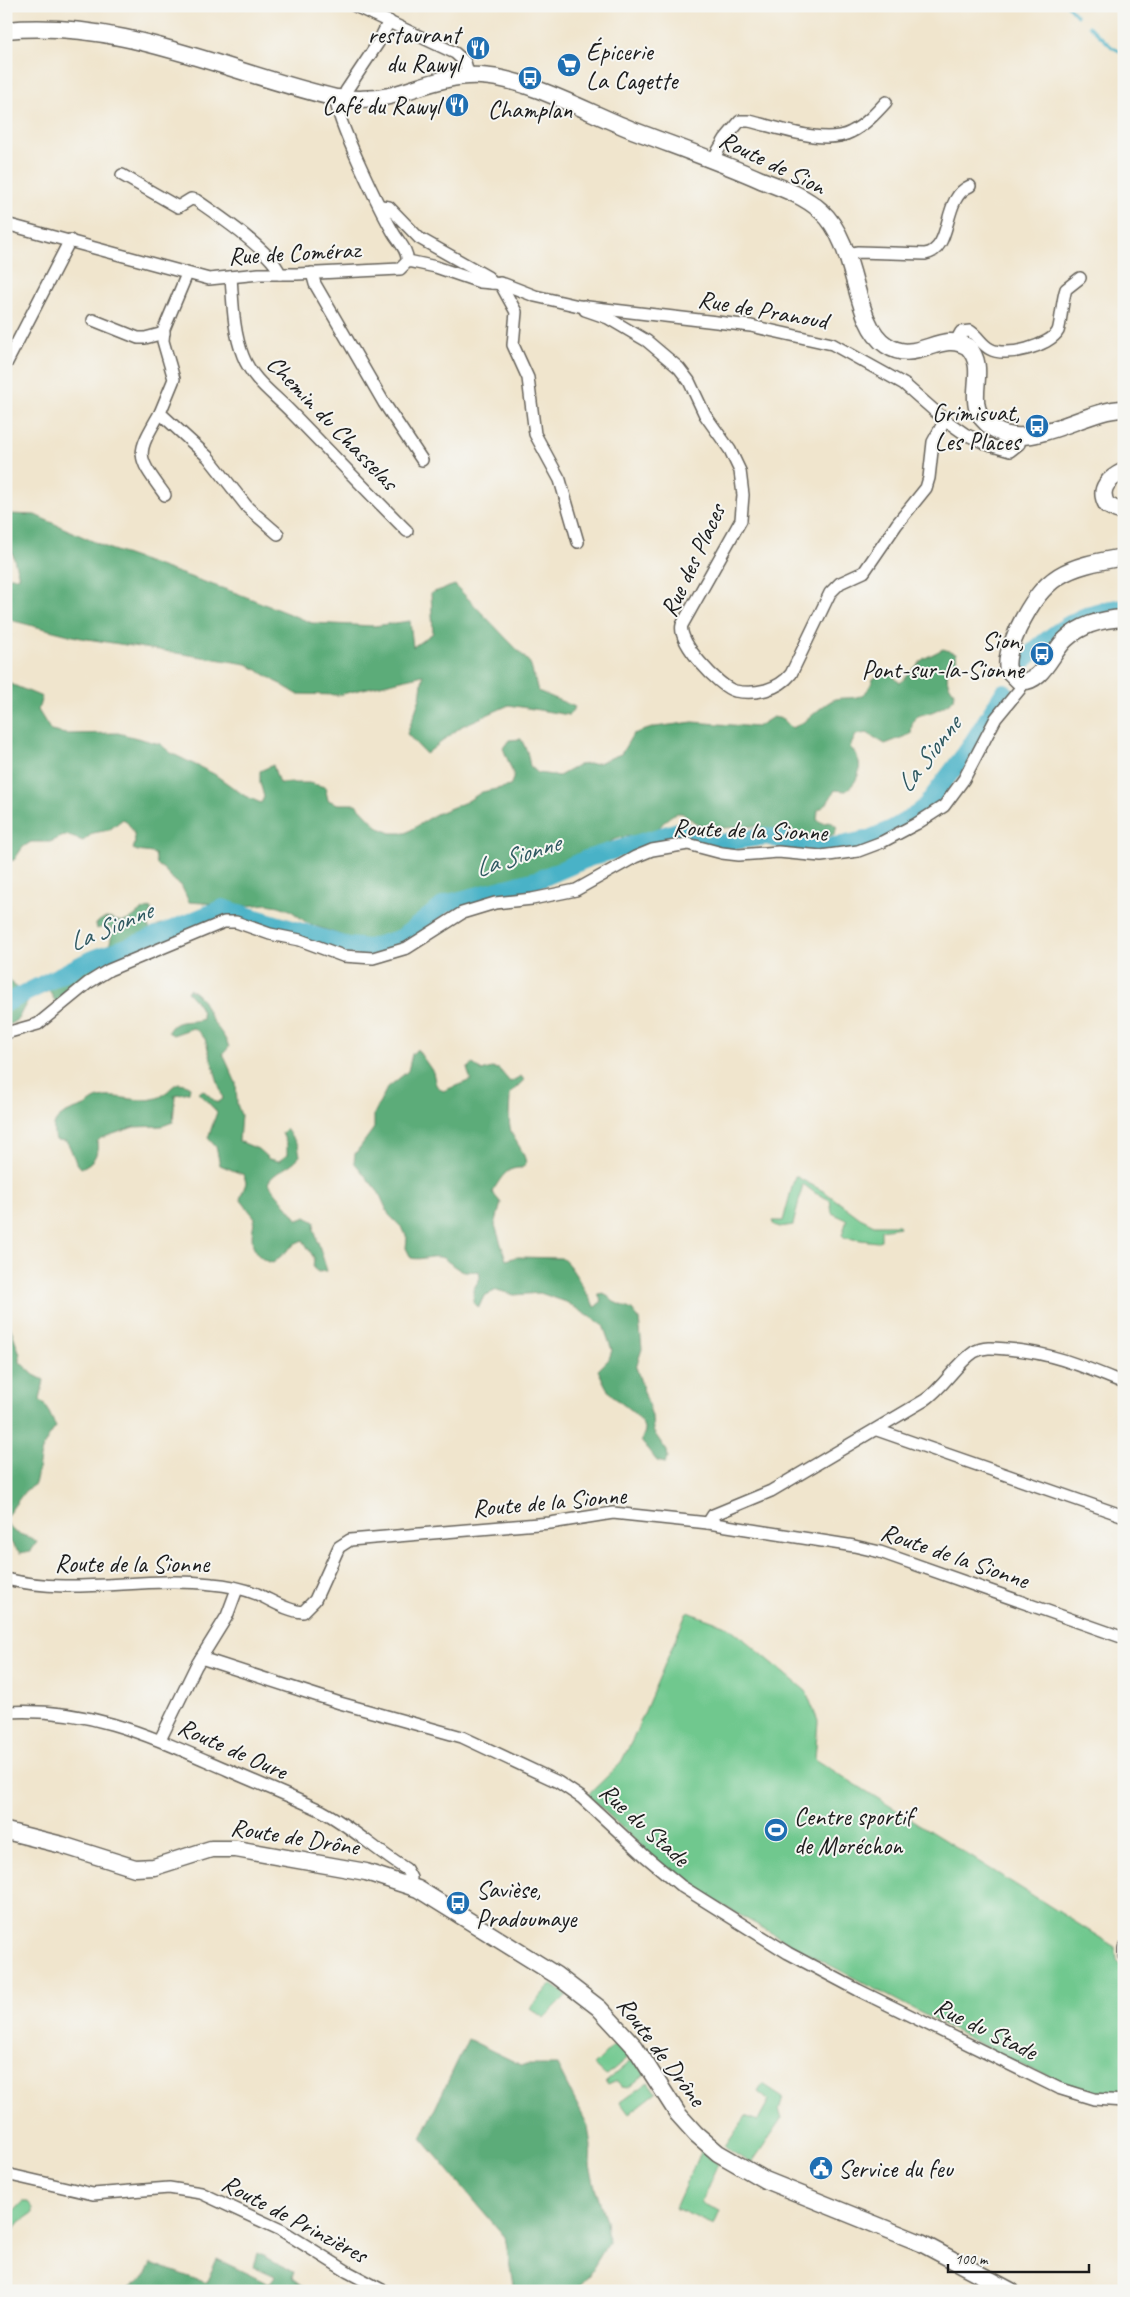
<svg xmlns="http://www.w3.org/2000/svg" width="1130" height="2297" font-family="Caveat,sans-serif">
<style>
.green{fill:#70c88e;stroke:#467255}
.forest{fill:#5cac79;stroke:#3c644a}
.lines{fill:none;stroke-linecap:round;stroke-linejoin:round}
.stream{stroke:#49b2c7;stroke-width:3}
.river{stroke:#49b2c7;stroke-width:18}
.street-casing{stroke:#66625a;stroke-width:14}
.secondary-casing{stroke:#66625a;stroke-width:19}
.street{stroke:#fff;stroke-width:11}
.secondary{stroke:#fff;stroke-width:16}
.labels{text-anchor:middle;stroke-width:4;stroke-linejoin:round;paint-order:stroke}
.poi-label{font-size:25px;fill:#1c1c1c;stroke:#f6f6f2;text-anchor:end}
.street-label{font-size:25px;fill:#1c1c1c;stroke:#f6f6f2}
.water-label{font-size:26px;font-style:italic;fill:#2e5860;stroke:#f6f6f2}
</style>
<rect width="100%" height="100%" fill="#f6f6f2"/>
<filter id="ink" filterUnits="userSpaceOnUse"><feTurbulence type="fractalNoise" baseFrequency=".02" numOctaves="2"/><feDisplacementMap in="SourceGraphic" scale="10" xChannelSelector="R" yChannelSelector="G"/><feConvolveMatrix kernelMatrix="1 2 1 2 8 2 1 2 1" color-interpolation-filters="sRGB"/></filter>
<filter id="wash" filterUnits="userSpaceOnUse"><feTurbulence type="fractalNoise" baseFrequency=".0096" numOctaves="4" result="noise"/><feDisplacementMap in="SourceGraphic" scale="20" xChannelSelector="R" yChannelSelector="G"/><feGaussianBlur stdDeviation="1.12" result="paint"/><feColorMatrix in="noise" values="0 0 0 0 0 0 0 0 0 0 0 0 0 0 0 0 0 1.4 0 .05"/><feComposite in="paint" operator="in"/></filter>
<g filter="url(#wash)">
<rect width="100%" height="100%" fill="#f0e5cd"/>
<g class="green">
<path d="M795,1176l30,16 35,26 14,7h25l1,2 -19,3v10l-4,2 -32,-4 -3,-3 5,-15 -15,-7 -2,-13 -15,-7 -12,-9 -10,41 -13,2 -6,-2 -2,-4h11z"/>
<path d="M687,1612l42,15 77,64 12,30 -3,38 300,188 1,13 8,8v127l-42,-5 -68,-28 -209,-110 -113,-64 -42,-33 -62,-60 32,-31 13,-25z"/>
<path d="M551,1984l16,11 -23,23 -14,-10z"/>
<path d="M619,2040l11,15 -24,21 -12,-11z"/>
<path d="M633,2059l12,15 -17,14 -6,-1 -5,-6 -9,4 -3,-3z"/>
<path d="M648,2082l8,11 -27,21 -9,-12z"/>
<path d="M763,2084l20,13 -4,13 3,9 -31,45 -26,-17 21,-31 12,5 11,-20 -11,-9z"/>
<path d="M701,2150l17,14 -17,39 19,8 -6,14 -39,-17z"/>
<path d="M23,2202h5l5,6v5l-13,9 -14,19v-21z"/>
</g>
<g class="forest">
<path d="M9,514l26,1 75,34 129,45 73,29 62,3 36,-5 3,26 20,-14 -2,-40 24,-8 75,78 8,28 37,16 -6,8 -60,-10 -47,21 -36,28 -19,-20 13,-36 3,-23 -85,20 -41,-1 -50,-30 -166,-26 -75,-19v-42h13l-13,-47z"/>
<path d="M943,649l13,4 1,11 -9,6c-2,10 0,15 7,23l-1,6c-7,6 -16,11 -25,14 -15,3 -17,5 -18,21l-26,10 -18,-11 -11,2 -6,12c15,15 11,32 -4,44l-11,-1 -9,15 -8,5 -1,10 6,3 8,-1 6,5 -3,8c-12,2 -30,4 -42,2 -11,-2 -22,-9 -33,-10 -20,-2 -38,4 -58,-1 -8,-2 -14,-14 -23,-13 -12,2 -17,16 -27,21 -14,5 -28,-1 -41,8v12l-7,5 -67,18 -68,13 -34,17 -39,25 -20,9 -12,2 -56,-20 -17,-13 -11,-4 -12,-2 -21,2 -57,-4 -8,-17c-11,-5 -14,-16 -24,-20l-2,-11c-9,-3 -15,-1 -22,-5 5,-11 -1,-23 -10,-30l-14,11 -16,3 -10,8 -17,-6 -16,7h-19l-8,5 -9,13 -8,2v-180l36,15 -4,13 13,21 15,3 52,-1 42,11 11,9 43,21 31,22 16,7 3,-6 -4,-15v-11l13,-6 6,18h30l16,4 3,13 10,4h18l23,24 12,5h15l30,-19 30,-12 16,-10 28,-6 4,-10 -11,-28 6,-8 12,-1 6,12 3,15 8,7 21,3 20,-11 19,-2 23,-9 12,-20 22,-7 38,-5 64,5 16,-10 10,2 9,9c16,-6 25,-19 39,-27 14,-8 33,6 42,-22l10,-6 9,2 8,8 23,-24z"/>
<path d="M151,908v4l-5,9 4,9 11,-6 7,2 -1,6 -23,7 -5,4 -5,10 -7,5 -31,9 -3,5 -12,7 -5,13 -19,12 -8,-13 -21,9 -10,19 -12,8v-52l12,15h6l76,-41 9,-2 4,-18 -7,-3 -9,3 -1,-5c13,-13 17,0 30,-3 9,-3 10,-11 25,-13z"/>
<path d="M189,989c13,6 15,15 21,27 6,12 14,17 19,31l-6,7 13,29 1,21 4,11 -2,26 19,8 11,10 10,2 8,-6v-10l-5,-12 4,-4 12,16 2,11c-10,12 -27,16 -32,27l30,37 8,-3 9,5 -1,7 13,42 -9,1 -5,-4 1,-10 -11,-18 -7,3 -23,20c-24,-6 -23,-25 -18,-45l-15,-19 6,-16 -2,-8 -24,-10 -4,-18 -8,-9 9,-26 -18,-19 4,-3 14,13 6,-4 -18,-60 -6,-7 -6,-4 -20,7 -5,-3c7,-15 22,-8 34,-13 2,-10 -8,-20 -15,-27z"/>
<path d="M417,1049l16,23 3,13 7,6 28,-11 -4,-11 6,-5 9,7 9,-3 8,1 11,13 11,-6 3,4 -14,14c0,13 -3,28 2,40 5,10 12,17 14,29l-4,5c-17,-1 -21,11 -30,24l9,11 -6,22 11,35 10,-3 45,1c10,4 26,38 34,49l7,-6 -4,-7 6,-1 10,9 18,8 7,9 3,30 -6,18 16,49 1,15 14,20 1,6 -3,6 -8,-2 -16,-20 4,-10c-4,-18 -22,-24 -34,-37 -6,-7 -9,-16 -13,-24l11,-11 3,-9 -9,-25 -37,-23 -26,-9 -26,2 -17,-5 -13,6 -5,11 -5,-3 -1,-14 7,-12 -1,-7c-13,1 -19,1 -29,-8 -1,0 -6,-5 -7,-5 -10,-4 -21,3 -32,0l-5,-10 1,-10 -4,-9 -14,-14 -10,-22 -25,-31 1,-8 19,-26v-14l13,-26 21,-17 4,-17z"/>
<path d="M179,1083l6,1 5,3 -1,5 -14,3 -2,27 -11,4 -28,1 -33,11 -4,4c2,13 -4,21 -16,26 -9,-9 -8,-18 -15,-27l-10,-1c-9,-22 9,-27 26,-33 6,-2 11,-8 17,-9 16,-5 39,6 58,0 10,-3 13,-12 22,-15z"/>
<path d="M6,1315l14,39v8l14,13 10,5 -4,20 6,6 10,21c-19,24 -14,29 -21,57l-10,7 -19,26z"/>
<path d="M6,1521c8,17 19,11 31,21l-6,9 -11,2 -14,-16z"/>
<path d="M468,2039l53,26h36l31,61 3,20 -1,19 5,22 11,34 2,22 -21,35 -13,13h-60l-9,-54 -84,-99z"/>
<path d="M257,2253l37,19 -2,6 17,13h-184l20,-15 6,-13 55,20 11,-24 52,25 6,-8 -22,-10z"/>
</g>
<g class="lines">
<g class="stream">
<path d="M1068,6l9,10"/>
<path d="M1089,26l24,22 11,5"/>
</g>
<g class="river">
<path d="M1021,663c28,-27 62,-55 103,-55"/>
<path d="M6,1003l84,-43 54,-19 79,-33 125,38 21,2 32,-10 44,-34 95,-25 49,-21 92,-28 39,13 46,-7 47,12 29,-3 27,-6 25,-11 23,-14 8,-7 43,-57 36,-58"/>
</g>
</g>
</g>
<g filter="url(#ink)">
<g class="lines">
<g class="street-casing">
<g id="street">
<path d="M355,6l100,47 10,9 4,14"/>
<path d="M345,99l1,-8 32,-48 11,-22"/>
<path d="M713,159l12,-20 15,-18h9c28,6 76,25 102,11 14,-7 25,-19 35,-30"/>
<path d="M122,175l56,32 13,-8 5,1c20,14 77,52 84,74"/>
<path d="M381,206l8,1 30,31 69,39 4,6"/>
<path d="M6,224l203,55 50,-5h38l103,-5 7,-7c2,-11 -9,-21 -14,-30 -12,-21 -59,-116 -57,-134"/>
<path d="M847,254l11,-2 67,2c29,-5 16,-56 45,-68"/>
<path d="M408,261l28,6 44,15 24,2 31,12 44,10 172,20 81,18 72,40 41,36 20,14 24,11 21,6 9,-7 1,-8"/>
<path d="M312,273l3,11 69,119 38,57"/>
<path d="M187,274l-23,55 -1,12 11,38 -14,34 48,44 40,51 30,26"/>
<path d="M231,277c2,26 2,54 12,79 9,24 32,39 49,57 38,39 76,79 115,118"/>
<path d="M500,283l16,29 -3,33 15,33 7,56 25,46 18,62"/>
<path d="M584,306l1,4 23,8 39,23 32,27 10,13 16,34 25,35 10,21 3,24 -2,25 -59,105c-5,17 37,62 53,66 20,4 43,-1 56,-17l39,-81 10,-10 24,-11 33,-48 29,-36 3,-10 4,-36 12,-22"/>
<path d="M93,320l45,18h7l19,-5"/>
<path d="M956,341l5,-9 9,-1c8,5 12,14 20,18 15,9 60,-3 68,-18 3,-8 4,-31 8,-42l14,-11"/>
<path d="M6,364l64,-124"/>
<path d="M160,413c-25,43 -24,42 5,82"/>
<path d="M6,1033l32,-9 50,-41 21,-13 115,-48h12l34,12 30,6 43,16 30,2 34,-10 55,-35 33,-10 37,-4 44,-9 59,-33 17,-7 36,-6 34,9 17,2 39,-3 43,4 37,-5 24,-9 34,-18 28,-18 20,-27 32,-61 24,-29 1,-7"/>
<path d="M877,1430l247,86"/>
<path d="M708,1523l5,-8 58,-24 154,-91c19,-13 30,-35 49,-48 10,-6 22,-4 33,-3 46,4 75,17 117,34"/>
<path d="M6,1579c68,17 137,-3 206,5 14,1 32,5 45,10 14,6 30,17 46,18l12,-12 24,-53 11,-7 200,-17 63,-10 95,10 146,23 26,6 244,86"/>
<path d="M201,1658l139,45 122,34 96,45 24,16 63,58 36,30 107,67 70,37 200,98 36,11 30,2"/>
<path d="M6,1712c86,-5 146,25 222,58 31,14 63,26 94,41 30,16 56,41 84,58l5,9 -1,8"/>
<path d="M160,1740l36,-74 31,-50 10,-27"/>
<path d="M1124,1948v8"/>
<path d="M6,2174l87,20 76,-6 32,5 80,37 67,42 36,19"/>
</g>
</g>
<g class="secondary-casing">
<g id="secondary">
<path d="M6,30c119,-11 218,42 330,68 18,1 35,2 53,-2 30,-8 60,-22 92,-20 45,2 106,36 149,53 44,17 88,32 131,51 21,8 44,16 60,31 38,34 31,112 65,134 31,21 54,-16 82,2 24,26 -11,58 26,82 35,24 91,-20 130,-20"/>
<path d="M1124,471c-14,7 -27,17 -17,34l10,5h7"/>
<path d="M1124,557c-59,10 -79,17 -106,72 -5,13 -13,27 -10,41l11,11c23,4 33,-30 47,-42 15,-14 37,-20 58,-21"/>
<path d="M6,1831l56,14 73,23 19,-1 57,-18h25l130,23 52,17 138,86 43,33 36,39 43,67 18,20 22,19 47,27 156,63 90,48"/>
</g>
</g>
<use href="#street" class="street"/>
<use href="#secondary" class="secondary"/>
</g>
</g>
<defs>
<g id="restaurant-disc" transform="scale(1.25)"><circle r="9.5" fill="#1f6fb2" stroke="#f6f6f2"/><path d="M-5-6h1v4h1v-4h1v4h1v-4h1v5L-1.5 .5V6h-2V.5L-5-1ZM5-6V6H3V1.5H1.5Q1.5-4 5-6Z" fill="#fff"/></g>
<g id="supermarket-disc" transform="scale(1.25)"><circle r="9.5" fill="#1f6fb2" stroke="#f6f6f2"/><path d="M-6-5.5h2.5l.6 2H6L4.5 2H-2.5L-4.4-4H-6ZM-1.5 3.2a1.3 1.3 0 1 0 .1 0ZM3 3.2a1.3 1.3 0 1 0 .1 0Z" fill="#fff"/></g>
<g id="bus-disc" transform="scale(1.25)"><circle r="9.5" fill="#1f6fb2" stroke="#f6f6f2"/><path d="M-5-6H5V4H4V6H2V4H-2V6H-4V4H-5ZM-3.5-4V0h7V-4ZM-3.5 1.2v1.5H-2V1.2ZM2 1.2v1.5H3.5V1.2Z" fill="#fff"/></g>
<g id="stadium-disc" transform="scale(1.25)"><circle r="9.5" fill="#1f6fb2" stroke="#f6f6f2"/><path d="M0-5a6.5 5 0 1 0 0 10a6.5 5 0 1 0 0-10ZM-3.5-1.8h7v3.6h-7Z" fill="#fff"/></g>
<g id="civic-disc" transform="scale(1.25)"><circle r="9.5" fill="#1f6fb2" stroke="#f6f6f2"/><path d="M-.6-6.5H3V-4.5H.6V-3L4-1V1h2V6H-6V1h2V-1L-.6-3ZM-1.2 2.5V6h2.4V2.5Z" fill="#fff"/></g>
</defs>
<g fill-rule="evenodd">
<use href="#restaurant-disc" x="478" y="48"/>
<use href="#supermarket-disc" x="569" y="65"/>
<use href="#bus-disc" x="530" y="78"/>
<use href="#restaurant-disc" x="457" y="105"/>
<use href="#bus-disc" x="1037" y="426"/>
<use href="#bus-disc" x="1042" y="654"/>
<use href="#stadium-disc" x="776" y="1830"/>
<use href="#bus-disc" x="458" y="1903"/>
<use href="#civic-disc" x="821" y="2168"/>
</g>
<g class="labels">
<g class="poi-label">
<text x="460" y="43">restaurant<tspan x="460" dy="29">du Rawyl</tspan></text>
<text x="586" y="60" text-anchor="start">Épicerie<tspan x="586" dy="29">La Cagette</tspan></text>
<text x="440" y="114">Café du Rawyl</text>
<text x="530" y="118" text-anchor="middle">Champlan</text>
<text x="1020" y="421">Grimisuat,<tspan x="1020" dy="29">Les Places</tspan></text>
<text x="1024" y="649">Sion,<tspan x="1024" dy="29">Pont-sur-la-Sionne</tspan></text>
<text x="794" y="1825" text-anchor="start">Centre sportif<tspan x="794" dy="29">de Moréchon</tspan></text>
<text x="476" y="1898" text-anchor="start">Savièse,<tspan x="476" dy="29">Pradoumaye</tspan></text>
<text x="838" y="2177" text-anchor="start">Service du feu</text>
</g>
<g class="street-label">
<text transform="translate(773 162) rotate(26)" y="9">Route de Sion</text>
<text transform="translate(294 252) rotate(-3)" y="9">Rue de Coméraz</text>
<text transform="translate(763 309) rotate(10)" y="9">Rue de Pranoud</text>
<text transform="translate(333 422) rotate(46)" y="9">Chemin du Chasselas</text>
<text transform="translate(692 560) rotate(-65)" y="9">Rue des Places</text>
<text transform="translate(750 829) rotate(2)" y="9">Route de la Sionne</text>
<text transform="translate(549 1501) rotate(-5)" y="9">Route de la Sionne</text>
<text transform="translate(955 1555) rotate(19)" y="9">Route de la Sionne</text>
<text x="132" y="1572">Route de la Sionne</text>
<text transform="translate(233 1748) rotate(24)" y="9">Route de Oure</text>
<text transform="translate(645 1824) rotate(42)" y="9">Rue du Stade</text>
<text transform="translate(295 1836) rotate(9)" y="9">Route de Drône</text>
<text transform="translate(986 2028) rotate(26)" y="9">Rue du Stade</text>
<text transform="translate(662 2051) rotate(53)" y="9">Route de Drône</text>
<text transform="translate(295 2218) rotate(28)" y="9">Route de Prinzières</text>
</g>
<g class="water-label">
<text transform="translate(928 754) rotate(-52)" y="9">La Sionne</text>
<text transform="translate(517 855) rotate(-18)" y="9">La Sionne</text>
<text transform="translate(110 926) rotate(-23)" y="9">La Sionne</text>
</g>
</g>
<rect width="1130" height="2297" fill="none" stroke="#f6f6f2" stroke-width="25"/>
<path d="M948 2264v8h141v-8" fill="none" stroke="#1c1c1c" stroke-width="2.5"/>
<text x="955" y="2264" font-size="15" fill="#1c1c1c" stroke="#f6f6f2" stroke-width="4" paint-order="stroke">100 m</text>
</svg>
